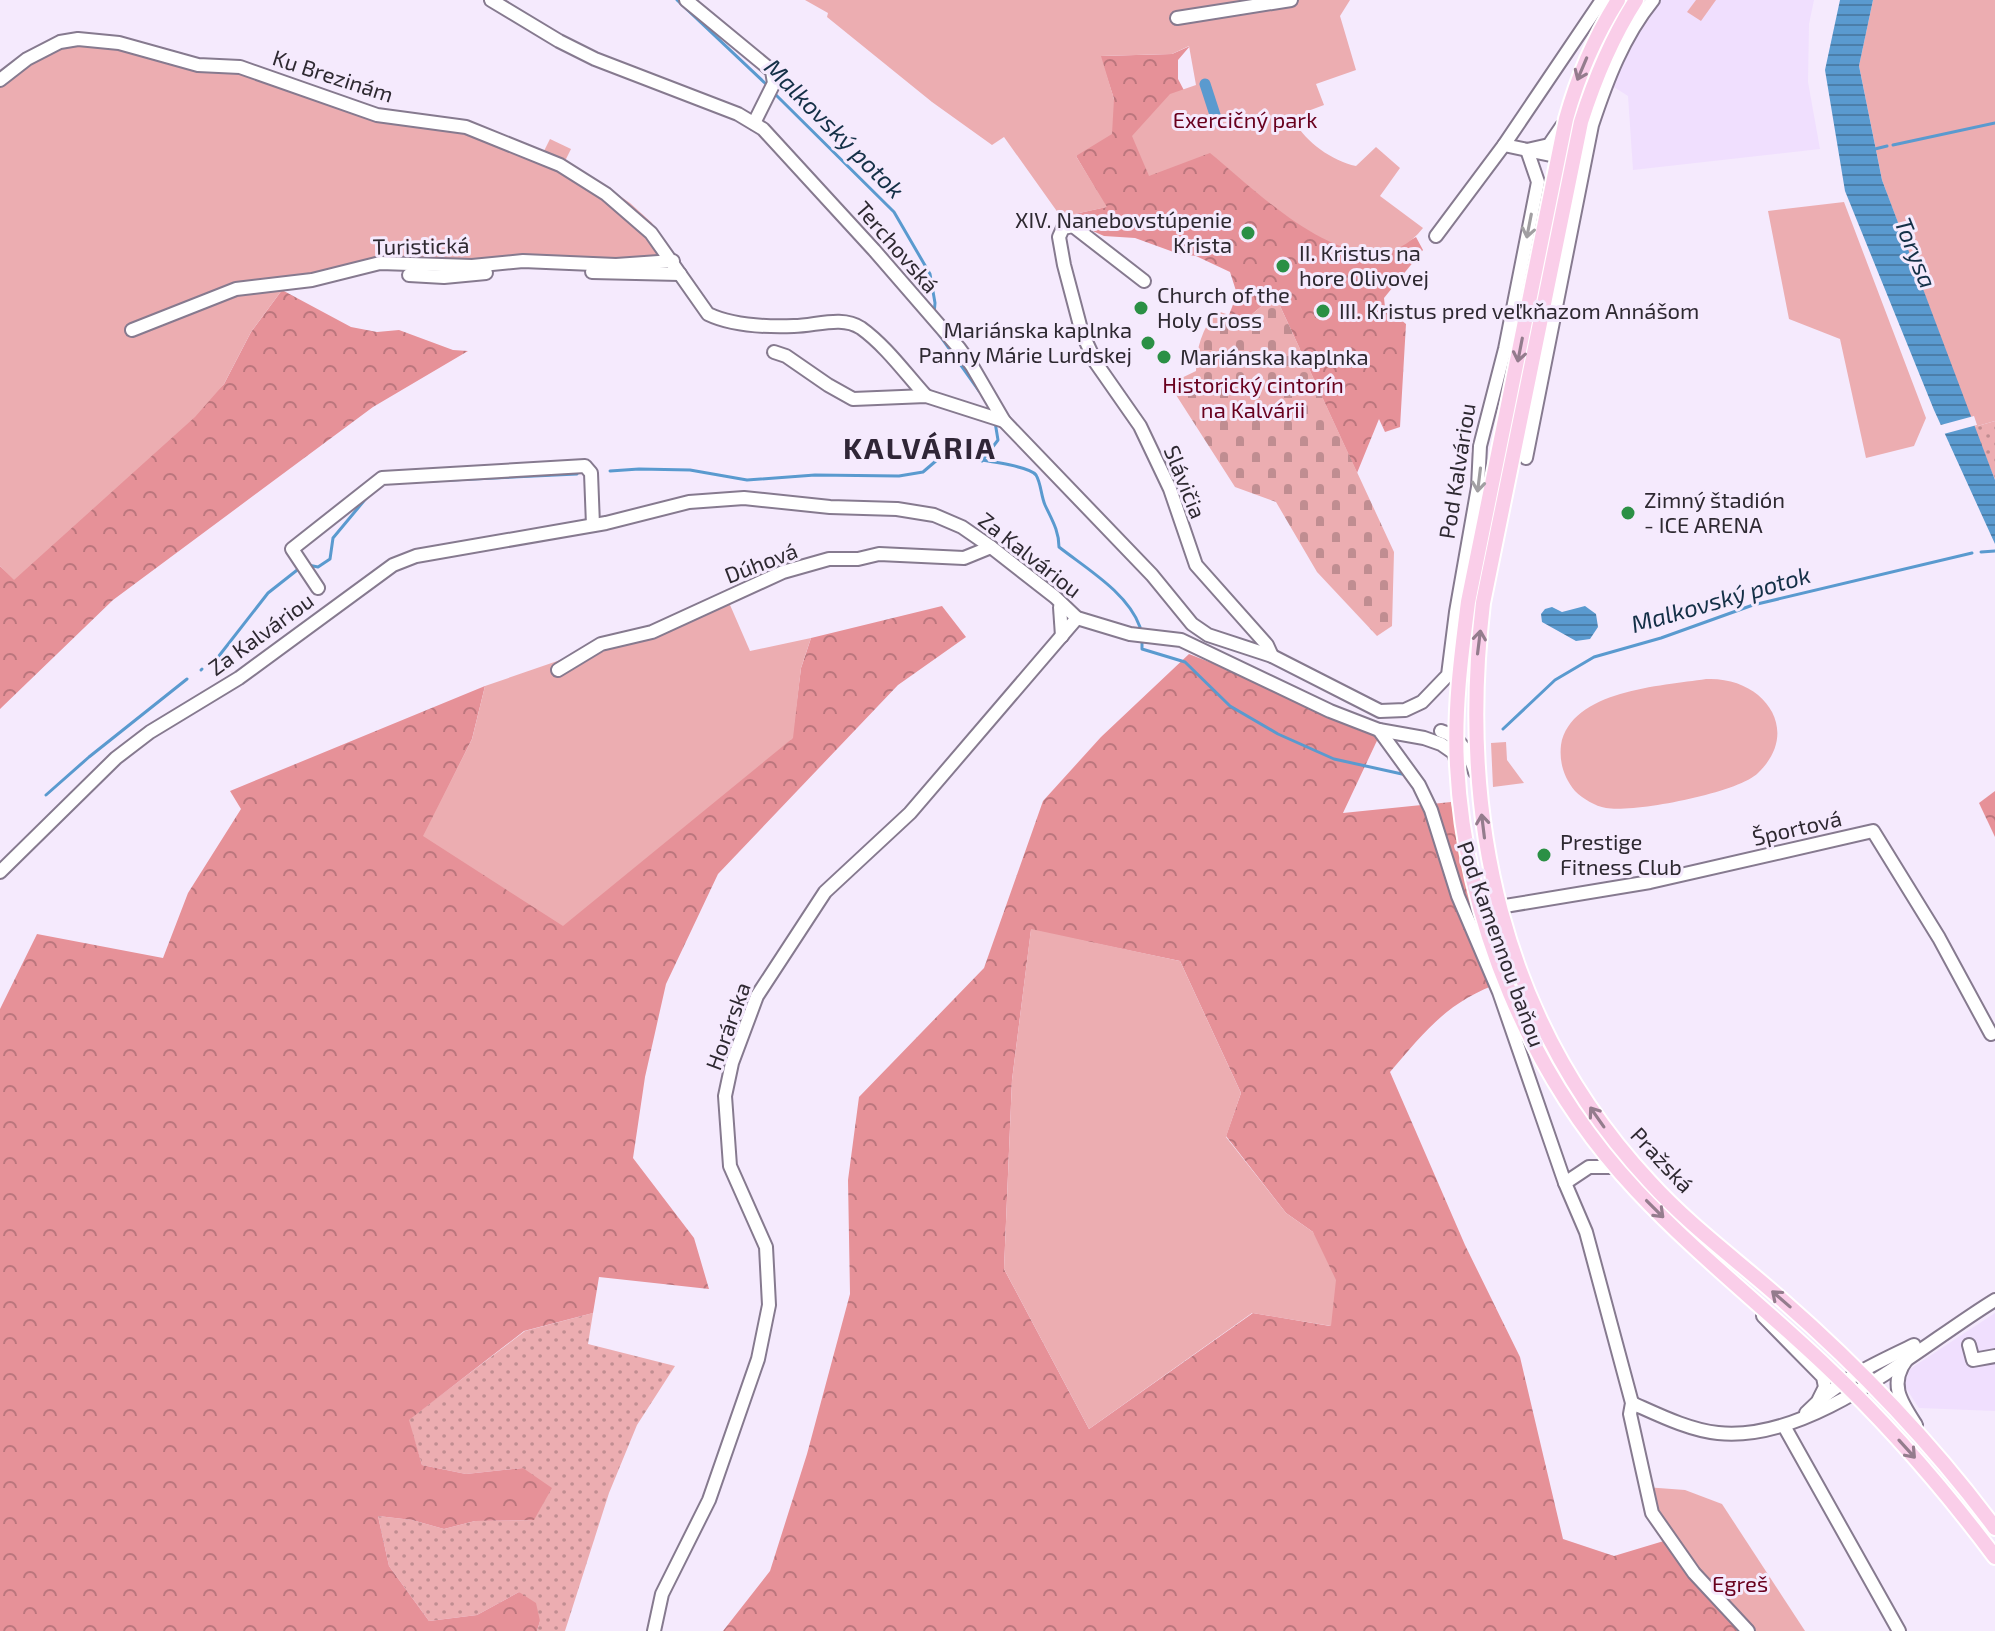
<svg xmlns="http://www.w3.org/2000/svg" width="1995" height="1631" font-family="'Exo 2',sans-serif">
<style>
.built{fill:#f0dffe}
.grass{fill:url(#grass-dots)}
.forest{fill:url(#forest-crowns);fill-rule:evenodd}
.cemetery{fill:url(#cemetery-stones)}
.green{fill:#ecadb1}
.water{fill:url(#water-rules)}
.pier{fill:#f5eafd}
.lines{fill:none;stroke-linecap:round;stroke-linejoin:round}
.stream{stroke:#5a9acf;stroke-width:3}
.canal{stroke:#5a9acf;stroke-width:11}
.minor-casing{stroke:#867a8f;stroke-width:16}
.major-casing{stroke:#fff;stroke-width:18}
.minor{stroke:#fff;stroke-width:12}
.major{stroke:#facee9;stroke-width:14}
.oneway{stroke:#947c8d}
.oneway2{stroke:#a19fa2}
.poi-dot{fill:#2b9045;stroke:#f5eafd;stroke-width:3}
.labels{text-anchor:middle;stroke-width:6;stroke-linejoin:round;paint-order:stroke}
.street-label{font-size:22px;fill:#2e2931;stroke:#f5eafd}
.park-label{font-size:22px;fill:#69001e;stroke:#f5eafd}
.poi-label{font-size:22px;fill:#2e2931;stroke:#f5eafd;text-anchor:start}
.water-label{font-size:24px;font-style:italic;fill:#143047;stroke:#f5eafd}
.district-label{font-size:30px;font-weight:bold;letter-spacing:2px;fill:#302637;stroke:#f5eafd}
</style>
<defs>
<pattern id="grass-dots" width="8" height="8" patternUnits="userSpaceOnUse" patternTransform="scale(2)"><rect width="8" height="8" fill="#ecadb1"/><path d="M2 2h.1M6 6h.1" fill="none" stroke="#c08d91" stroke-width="1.8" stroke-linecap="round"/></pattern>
<pattern id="forest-crowns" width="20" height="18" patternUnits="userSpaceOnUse" patternTransform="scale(2)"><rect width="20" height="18" fill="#e69198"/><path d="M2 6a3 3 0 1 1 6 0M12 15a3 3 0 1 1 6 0" fill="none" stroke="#bb767d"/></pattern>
<pattern id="cemetery-stones" width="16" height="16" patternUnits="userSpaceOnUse" patternTransform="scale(2)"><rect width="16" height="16" fill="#ecadb1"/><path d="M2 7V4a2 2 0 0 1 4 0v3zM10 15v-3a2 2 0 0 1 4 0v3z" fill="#c08d91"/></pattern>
<pattern id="water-rules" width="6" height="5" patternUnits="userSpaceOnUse" patternTransform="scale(2)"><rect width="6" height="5" fill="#5a9acf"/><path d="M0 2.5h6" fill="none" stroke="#4b7ea9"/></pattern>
</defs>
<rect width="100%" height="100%" fill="#f5eafd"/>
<g class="built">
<path d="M1653,0h161l-5,24 -1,58 12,67 -187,21 -5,-74 -22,-14z"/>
<path d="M1995,1313v98l-76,-3 -15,-23 6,-16z"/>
</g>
<g class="grass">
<path d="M1995,421v59l-21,-53z"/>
<path d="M593,1313l-5,31 87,22 -38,59 -28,68 -44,138h-28l3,-10 -21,-29 -42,23 -48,6 -40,-55 -11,-50 34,4 32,9 31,-8 59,-1 -11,-52 -57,6 -44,-9 -14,-45 117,-89z"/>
</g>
<g class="forest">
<path d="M1190,46l-12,14v19l20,38 190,136 28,-16 7,13 -39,48 1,9 21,17 -6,103 -15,5 -6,-13 -22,54 -82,-178 -30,25 -16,-5 8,-21 -7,-22 -34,-16 -17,-2 -44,-16 -31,-2 -43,-19 45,-10 -30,-51 38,-57 -14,-43 72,-2z"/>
<path d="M282,290l69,37 26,5 22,-2 54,20 15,1 -95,56 -260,193 -113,109v-143l14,13 210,-195 27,-52z"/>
<path d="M942,606l24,31 -68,48 -180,189 -52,110 -21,93 -12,81 61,80 15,51 -110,-12 -6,36 -69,18 -115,89 13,45 44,9 57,-6 29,20 -18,32 -59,1 -31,8 -32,-9 -34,-4 11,50 40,55 48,-6 42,-23 17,11 4,18 -3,10h-537v-622l37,-75 126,24 25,-65 53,-84 -11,-18 255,-105 -13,53 -48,97 368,-97 9,-71 10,-30z"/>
<path d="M1189,654l193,76 -39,83 108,-11 16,81 36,99c-54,18 -77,48 -113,90l75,173 55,112 43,182 51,17 63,-19 44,72 22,22h-1020l47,-60 37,-117 43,-160 -2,-114 11,-83 125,-129 59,-167 58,-64zM1031,930l149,31 61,132 -15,43 60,77 27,19 17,94 -77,-13 -164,116 -85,-160 8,-189z"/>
<path d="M1995,791v46l-16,-34z"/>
</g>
<path class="cemetery" d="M1275,295l119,257 -2,74 -15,10 -60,-64 -41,-70 -41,-15 -66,-103 27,-13c0,-22 6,-43 21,-60l28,9z"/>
<g class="green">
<path d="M805,0h545l-10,16 16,54 -40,14 8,21 -16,6 -14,10c12,21 38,40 62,45l20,-19 24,21 -20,28 43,32c-58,74 -165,-36 -213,-75l-61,23 -17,-40 38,-42 26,-9 -7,-39 -17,8 -71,2 13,43 -2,35 -36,22 31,51 -46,10 -57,-80 -12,8 -60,-43 -105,-85 1,-4z"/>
<path d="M1696,0h20l-15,21 -14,-9z"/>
<path d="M1873,0h122v421l-21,6 -92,-247 -23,-114z"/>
<path d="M63,41l57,3 74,19 30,1 107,41 169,33 98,43 32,22 22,20 14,35 -287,8 -97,24 -31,42 -27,52 -29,33 -181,163 -14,-14v-491z"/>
<path d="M550,139l21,10 -7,14 -21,-10z"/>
<path d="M1844,202l82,216 -12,28 -48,12 -26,-119 -51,-20 -21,-108z"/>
<path d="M727,598l23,53 61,-13 -10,30 -8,70 -230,188 -140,-90 49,-97 13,-53 116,-40 83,-22z"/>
<path d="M1706,679c57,-3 97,51 52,94 -20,20 -124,40 -152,35 -11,-2 -23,-9 -31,-17 -11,-13 -16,-29 -14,-46 10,-55 100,-59 145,-66z"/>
<path d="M1506,742l1,18 17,23 -31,4 -2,-44z"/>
<path d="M1031,929l149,32 61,132 -15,44 60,76 27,19 23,48 -5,46 -79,-13 -163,116 -85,-160 8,-189z"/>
<path d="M1645,1487l40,3 37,14 83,127h-62l-22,-22z"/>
</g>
<g class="water">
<path d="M1840,0h33l-14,66 23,114 113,300v64l-61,-134 -89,-219 -20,-121z"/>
<path d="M1585,606l11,8 2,13 -8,12 -14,2 -34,-19 -1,-8 4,-5 7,-2 10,5z"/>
</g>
<path class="pier" d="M1974,416l3,9 -37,10 -3,-9z"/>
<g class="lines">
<g class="stream">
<path d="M677,0l90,85"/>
<path d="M775,94l119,118 36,62 5,29 -1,12"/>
<path d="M1893,145l102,-22"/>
<path d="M1871,150l16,-4"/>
<path d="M933,326l46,65"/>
<path d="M982,461l16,-21 -3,-18"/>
<path d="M610,471l29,-2 51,1 57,10 68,-5 84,1 24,-4 21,-18c18,4 84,10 92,21 5,8 5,21 9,30 7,15 14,26 14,42 28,22 69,46 81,80"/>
<path d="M430,481l147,-7"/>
<path d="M1981,552l14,-1"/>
<path d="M308,565l10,2 12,-8 3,-21 35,-42"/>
<path d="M1142,643v6l43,13 45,44 48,28 56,25 68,15"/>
<path d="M215,661l53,-68 33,-26"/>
<path d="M201,670l1,-1"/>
<path d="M1503,729l52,-49 39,-23 67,-19 92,-33 219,-52"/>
<path d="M46,795l43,-38 98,-78"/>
</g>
<path class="canal" d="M1205,84l12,37"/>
<g class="minor-casing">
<g id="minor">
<path d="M491,0l68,41 36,18 143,55 25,15 111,121 85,98 13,18 32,55 148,154 40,49 16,11 64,21 108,55 25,-1 17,-8 26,-27 8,-63 22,-125 2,-41 25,-97 33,-167 -11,-32 22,-5 13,-19"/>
<path d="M686,0l86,71 2,12 -20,40"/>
<path d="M1177,18l114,-18"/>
<path d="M0,80l27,-21 33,-17 18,-3 41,4 79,22 42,2 137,48 89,12 94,38 46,29 45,39 57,81c25,12 59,13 86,12 21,0 48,-11 67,2 25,18 45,46 65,68"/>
<path d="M1504,145l61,13"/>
<path d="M1436,236l68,-91 98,-145"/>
<path d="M592,272l88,2"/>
<path d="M409,275l35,2 42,-4"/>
<path d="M1144,281l-71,-55 -10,2 -4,9 5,28 18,68 14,30 44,63 30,63 26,76 71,80 5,11"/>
<path d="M132,330l104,-41 76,-9 68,-17 92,3 51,-5 93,4 57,-4"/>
<path d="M774,352l12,4 42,29 25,14 73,-3 78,25"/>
<path d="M1526,458l66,-333c15,-45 31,-88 61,-125"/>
<path d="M318,588l-26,-39 90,-71 203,-12 6,7 2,52"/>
<path d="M1060,607l2,29"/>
<path d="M558,670l43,-26 51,-12 131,-60 46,-13h29l21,-5 85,4 27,-11"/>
<path d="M1379,730l40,55 12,25 27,86 41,96 66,191 21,49 46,171 -2,11 22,99 42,60 54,58"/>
<path d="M1441,731c18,5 29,23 34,41"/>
<path d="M0,872l116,-114 34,-26 89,-54 154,-113 23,-9 190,-33 83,-21 55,-4 86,9 67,2 37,6 28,12 29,20 64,50 22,21 53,16 51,6 149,71 49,19 45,8 17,6 13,9 3,10"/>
<path d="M1499,907l151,-25 223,-51 66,107 52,96"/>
<path d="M1565,1183l24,-16h26"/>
<path d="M1763,1316l60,61 2,10 -6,12"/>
<path d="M1969,1345l4,15 22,-4"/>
<path d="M1907,1359c-19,25 -6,43 9,66"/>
<path d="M1632,1403c27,12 57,27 86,30 94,10 200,-86 277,-133"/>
<path d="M1806,1413c32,-33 68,-49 108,-68"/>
<path d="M1784,1426l115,205"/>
<path d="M654,1631l8,-37 47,-94 49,-141 11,-54 -3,-58 -36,-81 -5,-70 7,-33 25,-67 68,-104 85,-79 167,-195"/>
</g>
</g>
<g class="major-casing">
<g id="major">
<path d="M1618,0c-24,38 -40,76 -52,119l-98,483c-7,54 -14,108 -11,163 8,154 73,312 180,426 59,63 127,116 190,176 62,58 117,122 168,190"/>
<path d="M1636,0c-25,39 -41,78 -55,122l-98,481c-25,213 18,419 167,579 39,43 87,78 131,117 79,69 151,144 214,229"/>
</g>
</g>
<use href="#minor" class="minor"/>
<use href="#major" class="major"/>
</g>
<defs><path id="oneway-shaft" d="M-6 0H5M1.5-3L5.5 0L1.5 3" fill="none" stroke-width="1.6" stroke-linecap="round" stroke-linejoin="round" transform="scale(2)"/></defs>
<g class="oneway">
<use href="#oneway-shaft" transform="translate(1582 69) rotate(113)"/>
<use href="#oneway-shaft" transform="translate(1520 350) rotate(101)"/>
<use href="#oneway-shaft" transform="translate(1479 642) rotate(-83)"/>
<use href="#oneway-shaft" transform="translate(1483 826) rotate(-97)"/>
<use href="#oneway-shaft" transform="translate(1597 1117) rotate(-125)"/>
<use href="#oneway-shaft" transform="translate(1655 1209) rotate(45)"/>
<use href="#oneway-shaft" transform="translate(1781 1299) rotate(-139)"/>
<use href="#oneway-shaft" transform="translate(1907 1449) rotate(48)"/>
</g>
<g class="oneway2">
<use href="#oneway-shaft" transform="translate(1529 226) rotate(101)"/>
<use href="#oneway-shaft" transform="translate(1479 480) rotate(97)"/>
</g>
<g class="poi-dot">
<circle cx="1248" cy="233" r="8"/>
<circle cx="1283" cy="266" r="8"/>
<circle cx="1141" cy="308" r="8"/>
<circle cx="1323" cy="311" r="8"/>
<circle cx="1148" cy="343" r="8"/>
<circle cx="1164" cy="357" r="8"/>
<circle cx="1628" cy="513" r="8"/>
<circle cx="1544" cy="855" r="8"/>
</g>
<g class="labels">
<g class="street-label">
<text transform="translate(333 76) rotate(18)" y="8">Ku Brezinám</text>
<text transform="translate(421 246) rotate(-1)" y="8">Turistická</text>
<text transform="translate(897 247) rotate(49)" y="8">Terchovská</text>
<text transform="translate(1457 471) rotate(-81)" y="8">Pod Kalváriou</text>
<text transform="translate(1185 482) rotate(68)" y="8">Slávičia</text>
<text transform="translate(1030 555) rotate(38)" y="8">Za Kalváriou</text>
<text transform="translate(761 563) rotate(-21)" y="8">Dúhová</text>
<text transform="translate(261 634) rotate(-36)" y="8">Za Kalváriou</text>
<text transform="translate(1797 828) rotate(-13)" y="8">Športová</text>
<text transform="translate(1501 944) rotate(70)" y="8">Pod Kamennou baňou</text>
<text transform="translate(728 1026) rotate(-70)" y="8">Horárska</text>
<text transform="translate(1662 1160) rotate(47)" y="8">Pražská</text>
</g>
<g class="park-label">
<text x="1245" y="128">Exercičný park</text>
<text x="1253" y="393">Historický cintorín<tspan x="1253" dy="25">na Kalvárii</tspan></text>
<text x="1740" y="1592">Egreš</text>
</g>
<g class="poi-label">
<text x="1232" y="228" text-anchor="end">XIV. Nanebovstúpenie<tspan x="1232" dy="25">Krista</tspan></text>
<text x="1299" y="261">II. Kristus na<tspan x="1299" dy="25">hore Olivovej</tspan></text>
<text x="1157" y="303">Church of the<tspan x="1157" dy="25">Holy Cross</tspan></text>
<text x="1339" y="319">III. Kristus pred veľkňazom Annášom</text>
<text x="1132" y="338" text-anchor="end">Mariánska kaplnka<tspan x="1132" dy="25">Panny Márie Lurdskej</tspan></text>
<text x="1180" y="365">Mariánska kaplnka</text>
<text x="1644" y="508">Zimný štadión<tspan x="1644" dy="25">- ICE ARENA</tspan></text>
<text x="1560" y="850">Prestige<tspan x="1560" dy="25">Fitness Club</tspan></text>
</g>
<g class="water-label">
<text transform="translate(834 129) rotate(45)" y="8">Malkovský potok</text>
<text transform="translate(1915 253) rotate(68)" y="8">Torysa</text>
<text transform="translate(1721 600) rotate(-16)" y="8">Malkovský potok</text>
</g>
<g class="district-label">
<text x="920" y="459">KALVÁRIA</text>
</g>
</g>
</svg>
